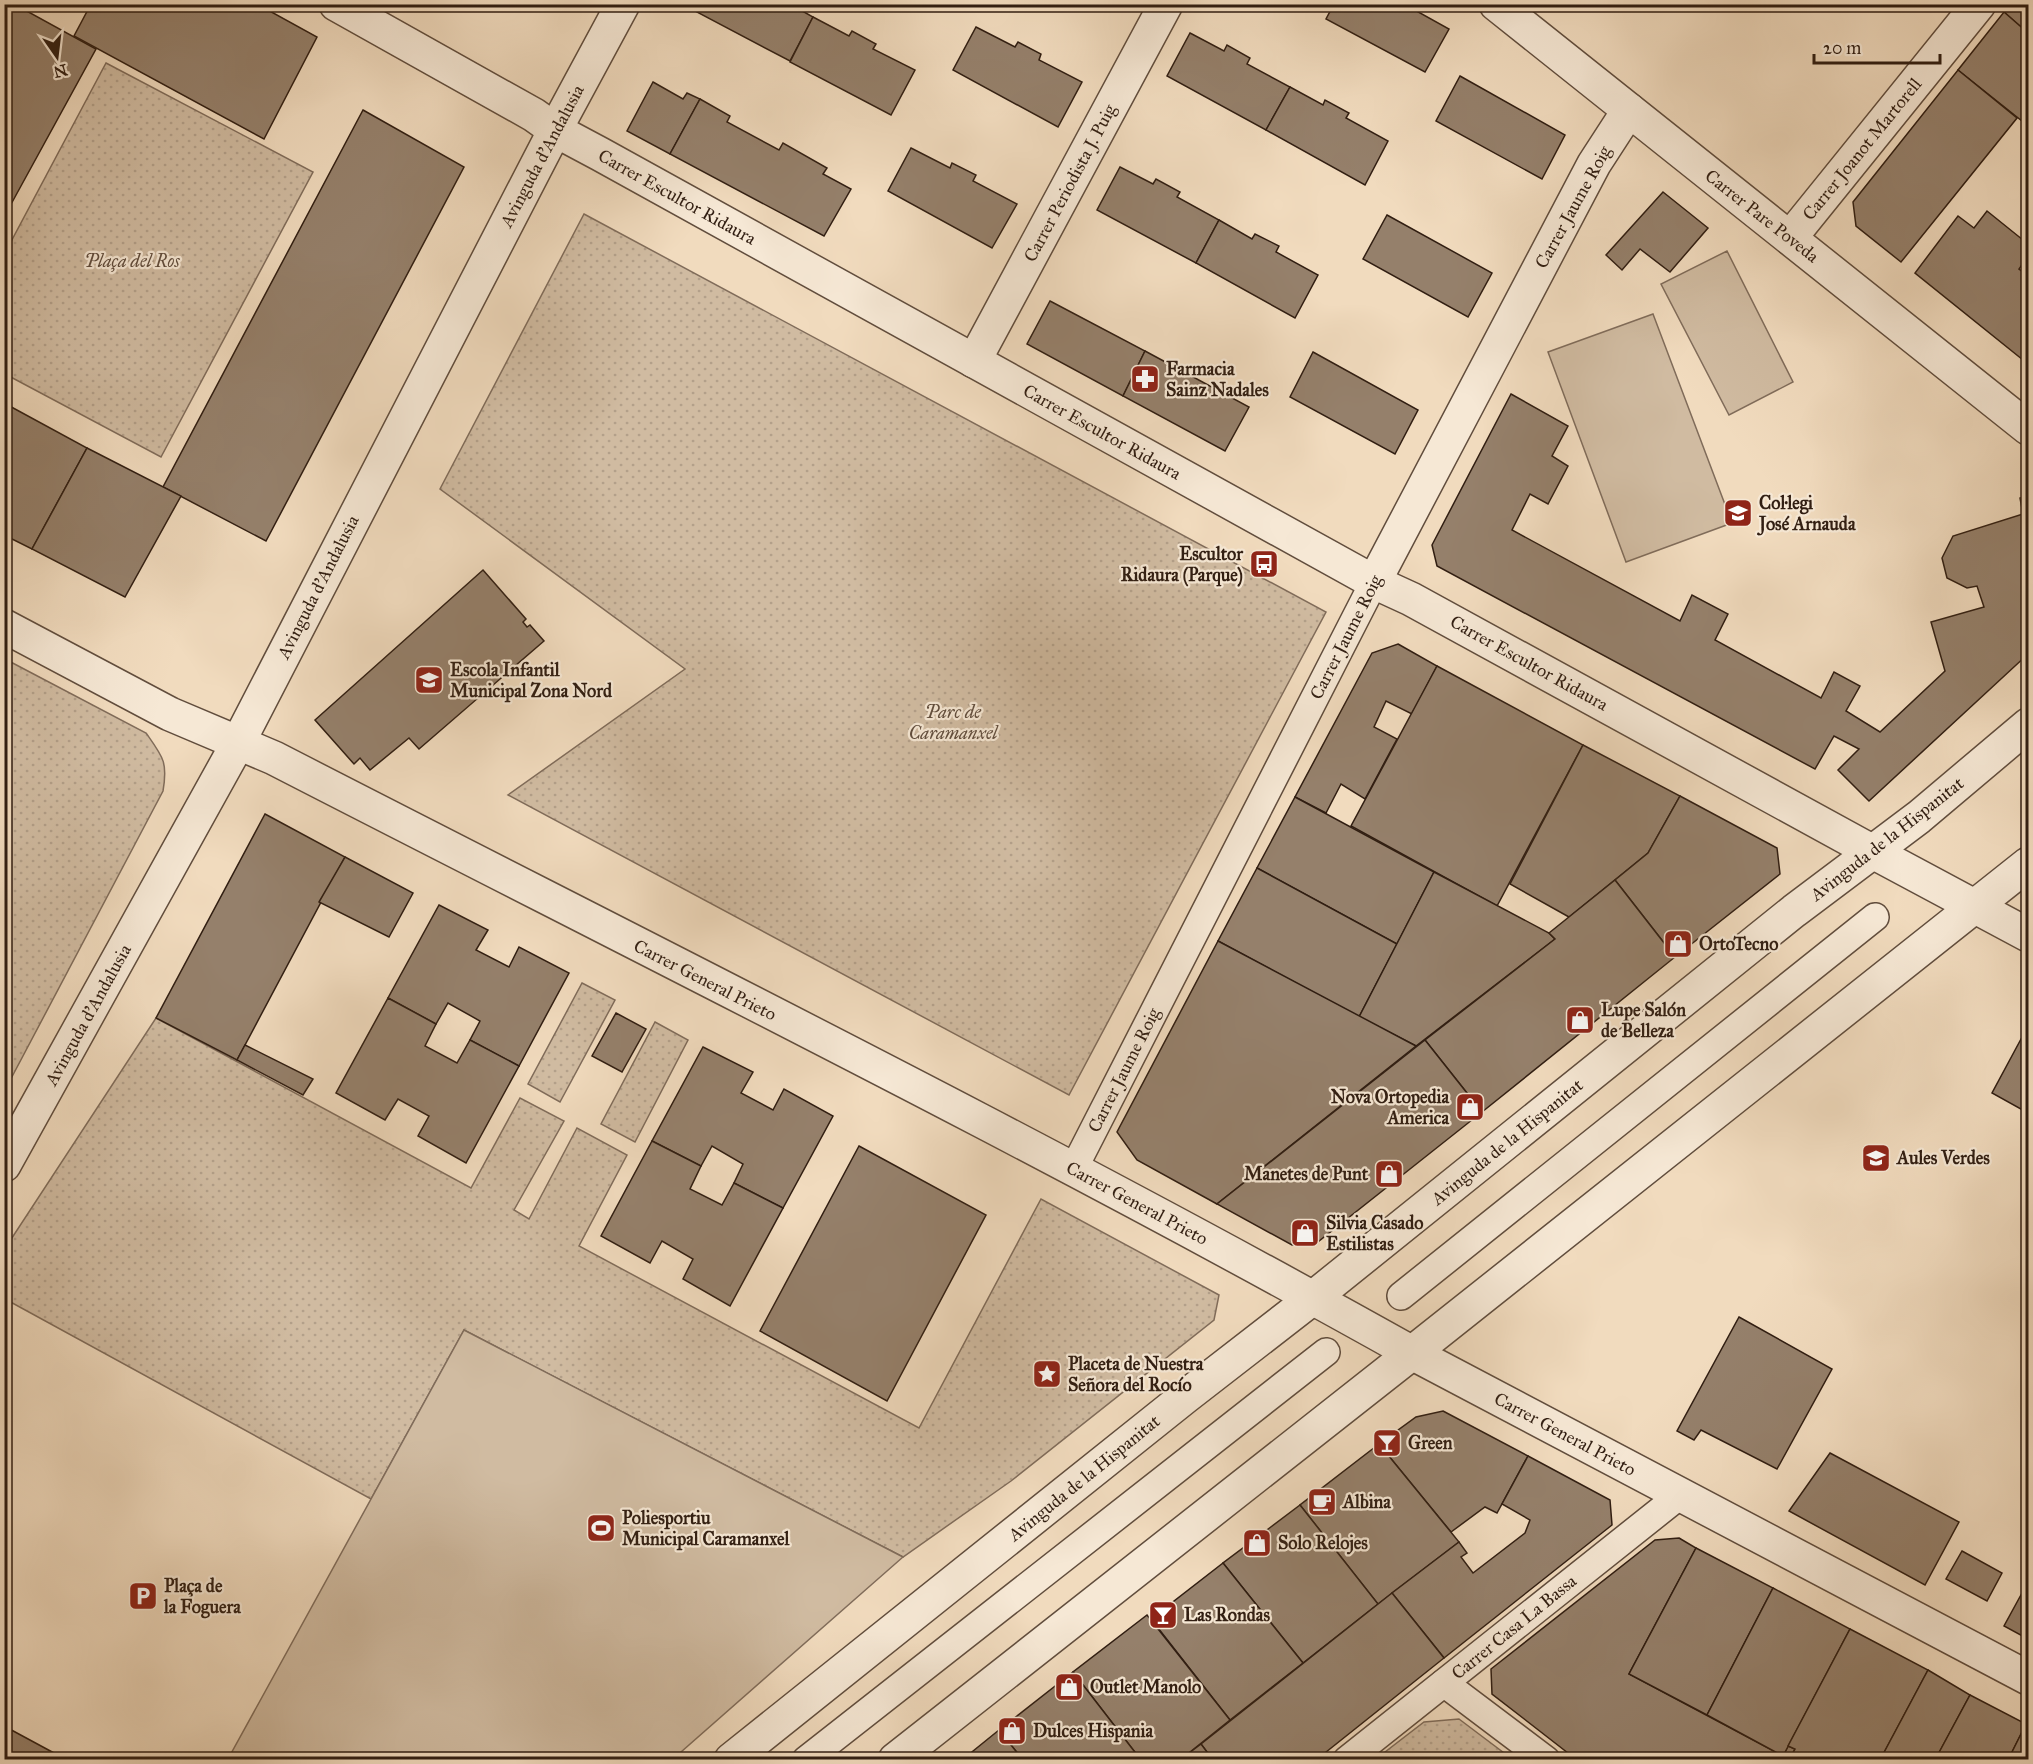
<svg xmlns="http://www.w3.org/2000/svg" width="2033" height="1764" font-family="'IM FELL Great Primer',serif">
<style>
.grass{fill:url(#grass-dots);stroke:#806c5a;stroke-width:1.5}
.garden{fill:#d0bba1;stroke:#806c5a;stroke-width:1.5}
.building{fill:#95806b;stroke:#311e12;stroke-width:1.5}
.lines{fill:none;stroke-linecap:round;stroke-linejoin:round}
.pedestrian-casing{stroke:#614d3d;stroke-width:30}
.minor-casing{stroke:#614d3d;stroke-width:36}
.tertiary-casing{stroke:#614d3d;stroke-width:36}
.pedestrian{stroke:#f6e8d5;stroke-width:27}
.minor{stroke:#f6e8d5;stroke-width:33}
.tertiary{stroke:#f6e8d5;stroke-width:33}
.labels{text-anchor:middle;stroke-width:4.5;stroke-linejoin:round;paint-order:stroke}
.street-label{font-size:18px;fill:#311e12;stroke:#f6e8d5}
.park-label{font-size:18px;font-style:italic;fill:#614d3d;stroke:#f6e8d5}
.poi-label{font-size:18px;font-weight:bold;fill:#311e12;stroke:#f6e8d5;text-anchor:start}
</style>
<defs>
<pattern id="grass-dots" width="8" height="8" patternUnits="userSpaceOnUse" patternTransform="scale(1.5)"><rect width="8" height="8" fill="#d0bba1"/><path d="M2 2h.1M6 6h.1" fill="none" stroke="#b3a08a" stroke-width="1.8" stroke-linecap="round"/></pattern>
</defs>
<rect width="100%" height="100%" fill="#f1dbbe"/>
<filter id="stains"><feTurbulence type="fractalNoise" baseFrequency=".00333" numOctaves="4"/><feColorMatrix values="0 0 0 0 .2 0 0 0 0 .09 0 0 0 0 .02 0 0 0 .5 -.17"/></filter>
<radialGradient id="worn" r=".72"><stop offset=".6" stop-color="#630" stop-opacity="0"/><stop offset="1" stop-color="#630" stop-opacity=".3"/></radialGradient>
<g class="grass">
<path d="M106,63l207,109 -152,285 -156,-83v-121z"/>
<path d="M584,214l742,398 -257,483 -561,-300 177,-126 -245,-180z"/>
<path d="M5,659l141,74c17,24 22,29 17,58l-158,299z"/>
<path d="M582,983l33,17 -55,102 -32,-18z"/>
<path d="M156,1018l315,170 49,-90 44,23 -50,89 15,9 48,-91 50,27 -48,91 340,182 122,-229 178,96 -5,25 -203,161 -108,76 -439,-227 -93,169 -366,-200 -1,-49z"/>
<path d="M655,1022l33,18 -53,102 -34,-18z"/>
<path d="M1459,1719l53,40h-136l48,-37z"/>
</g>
<g class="garden">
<path d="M1727,251l66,131 -64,33 -68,-131z"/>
<path d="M1653,314l79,209 -106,39 -78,-210z"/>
<path d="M464,1330l439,227 -230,202h-445z"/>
</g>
<g class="building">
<path d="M4,4h10l82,45 -92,168z"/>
<path d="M91,4h166l60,33 -53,102 -190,-103z"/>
<path d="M695,4h95l23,13 -23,44 -97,-51z"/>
<path d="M1334,4h70l45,25 -24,43 -99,-53z"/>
<path d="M2010,4h18v29l-24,-21z"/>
<path d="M2004,12l24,21 -1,92 -69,-55z"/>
<path d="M813,17l36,19 3,-5 24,13 -3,5 42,21 -24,45 -101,-53z"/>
<path d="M976,27l39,20 3,-5 23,12 -2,6 43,22 -24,45 -105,-57z"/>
<path d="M1190,33l34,18 3,-6 23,13 -3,6 43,23 -24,43 -99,-54z"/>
<path d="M1958,70l59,48 -116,144 -45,-36 -3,-24z"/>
<path d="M1460,76l105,59 -23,44 -106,-58z"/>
<path d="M653,82l30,17 4,-6 13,6 -30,55 -43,-23z"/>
<path d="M1290,87l33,18 2,-5 24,13 -3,5 42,23 -23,44 -99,-55z"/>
<path d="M700,99l30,17 -3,6 52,28 4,-7 44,25 -4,6 28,15 -27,47 -154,-82z"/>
<path d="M363,110l101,57 -198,374 -103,-54z"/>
<path d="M911,148l39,20 2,-5 24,12 -3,6 44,23 -25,44 -104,-57z"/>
<path d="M1120,167l33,17 3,-5 24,13 -3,5 42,23 -23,43 -99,-53z"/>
<path d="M1663,192l45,36 -38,44 -30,-23 -18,21 -16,-15z"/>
<path d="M1987,211l41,33v12l-9,13 9,7v88l-113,-91 43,-57 16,12z"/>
<path d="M1387,215l105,58 -24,44 -105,-58z"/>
<path d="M1219,220l33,19 3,-5 24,12 -3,6 42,23 -23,43 -99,-55z"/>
<path d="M1050,301l95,50 -22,45 -96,-52z"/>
<path d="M1145,351l104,56 -24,44 -102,-55z"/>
<path d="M1313,352l105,58 -23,44 -105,-57z"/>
<path d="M1511,394l57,32 -16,30 16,10 -20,38 -18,-10 -18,36 168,91 12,-26 36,19 -13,26 106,58 13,-26 26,14 -14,25 34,21 65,-61 -14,-49 53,-15 -7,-21 -10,2 -20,-10 -5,-20 11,-22 70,-22 -3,-16 8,-2v158l-159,147 -31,-31 21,-21 -25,-13 -19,33 -378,-203 -5,-21z"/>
<path d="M4,403l83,45 -55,101 -28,-14z"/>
<path d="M87,448l94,48 -56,101 -93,-48z"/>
<path d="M483,570l43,49 -3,3 4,5 3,-2 14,16 -125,108 -10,-11 -39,32 -10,-12 -6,6 -39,-44z"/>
<path d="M1398,644l39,22 -25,48 -26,-13 -12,26 23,12 -32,60 -24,-15 -15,29 -31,-16 77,-144z"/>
<path d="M1437,666l146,79 -86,161 -146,-80z"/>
<path d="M1583,745l97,51 -32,57 -79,64 -59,-33z"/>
<path d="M1680,796l97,52 3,26 -105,83 -60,-77 33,-27z"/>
<path d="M1295,797l139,75 -37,72 -140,-76z"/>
<path d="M265,814l80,43 -108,203 -81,-42z"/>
<path d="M345,857l68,36 -24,44 -70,-35z"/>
<path d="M1257,868l140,76 -38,73 -141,-76z"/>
<path d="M1434,872l115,61 6,6 -139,107 -57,-29z"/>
<path d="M1615,880l60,77 -193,155 -57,-72 130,-101 -6,-6z"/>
<path d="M439,905l49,25 -12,20 33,17 10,-20 50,26 -50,93 -49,-26 10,-19 -32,-18 -12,21 -48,-26z"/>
<path d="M1218,941l198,105 -199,158 -80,-44 -20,-28z"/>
<path d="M388,998l48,26 -11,22 32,17 13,-23 49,26 -53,97 -48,-27 11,-20 -31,-17 -13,21 -49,-27z"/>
<path d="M616,1013l30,16 -24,43 -30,-16z"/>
<path d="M2028,1026v87l-36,-20z"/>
<path d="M1425,1040l57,72 -163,129 -27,4 -75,-41z"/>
<path d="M245,1045l68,34 -10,16 -66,-35z"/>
<path d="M703,1047l50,25 -12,21 32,17 11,-21 49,27 -50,92 -49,-25 9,-19 -31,-18 -11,20 -49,-25z"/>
<path d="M652,1141l49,25 -11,23 32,16 12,-22 49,25 -53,98 -47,-27 10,-20 -31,-18 -12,22 -49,-27z"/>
<path d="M859,1146l127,69 -99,186 -127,-70z"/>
<path d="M1739,1317l93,52 -55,100 -76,-39 -7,10 -17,-9z"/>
<path d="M1443,1411l85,45 -31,57 -12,-6 -34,25 -72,-88 37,-27z"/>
<path d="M1379,1444l80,98 -81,62 -78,-99z"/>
<path d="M1830,1453l129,69 -34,63 -136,-74z"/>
<path d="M1528,1456l82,44 2,25 -168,133 -52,-65 67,-51 8,11 -6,4 12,16 52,-40 5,-13 -28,-16z"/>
<path d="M1300,1505l78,99 -75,59 -80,-100z"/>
<path d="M1679,1538l17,10 -67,126 154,82 5,-10 7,3 -6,11h-212l-85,-66 -1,-25 164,-129z"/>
<path d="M1696,1548l77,40 -66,127 -78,-41z"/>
<path d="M1962,1551l40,22 -15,28 -41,-22z"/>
<path d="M1223,1563l80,100 -73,57 -79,-101z"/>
<path d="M2028,1582v57l-24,-13z"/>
<path d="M1773,1588l77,41 -67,127 -76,-41z"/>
<path d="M1392,1593l52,65 -128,102h-103l-12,-16z"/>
<path d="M1147,1615l83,105 -50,40h-39l-68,-88z"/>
<path d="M1850,1629l78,41 -48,90h-91l6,-11 -7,-3z"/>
<path d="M1928,1670l42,25 -35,65h-55z"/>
<path d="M1073,1672l68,88h-118l-24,-30z"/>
<path d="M1970,1695l56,29 -18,36h-73z"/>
<path d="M2026,1724l2,1v35h-20z"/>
<path d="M4,1726l63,34h-63z"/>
<path d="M999,1730l24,30h-61z"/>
<path d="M1201,1744l12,16h-33z"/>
</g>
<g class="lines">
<g class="pedestrian-casing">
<g id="pedestrian">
<path d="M1073,1170l301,-588"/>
<path d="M1401,1296l474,-379"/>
<path d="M1444,1683l102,77"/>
<path d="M806,1760l520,-408"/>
<path d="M1347,1760l333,-265"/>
</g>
</g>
<g class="minor-casing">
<g id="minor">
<path d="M336,4l198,111 21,15 45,24 774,428 37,17 462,253 155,83"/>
<path d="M1790,238l189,-234"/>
<path d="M974,361l192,-357"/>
<path d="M1374,582l220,-418 35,-54"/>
<path d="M4,626l166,88 104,44c381,196 765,386 1138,595l616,325"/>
<path d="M4,1165l234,-422 317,-613 68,-126"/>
</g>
</g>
<g class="tertiary-casing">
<g id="tertiary">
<path d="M1496,4l532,424"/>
<path d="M731,1760l454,-363 129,-100 480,-386 125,-94 109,-92"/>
<path d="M895,1760l517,-407 616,-489"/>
</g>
</g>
<use href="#pedestrian" class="pedestrian"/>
<use href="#minor" class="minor"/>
<use href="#tertiary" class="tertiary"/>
</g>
<defs>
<g id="pharmacy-square" transform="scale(1.5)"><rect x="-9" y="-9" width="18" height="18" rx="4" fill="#8f2418" stroke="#f6e8d5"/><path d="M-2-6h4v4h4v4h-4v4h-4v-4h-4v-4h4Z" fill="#fff"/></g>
<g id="school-square" transform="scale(1.5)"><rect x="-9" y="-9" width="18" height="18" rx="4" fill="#8f2418" stroke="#f6e8d5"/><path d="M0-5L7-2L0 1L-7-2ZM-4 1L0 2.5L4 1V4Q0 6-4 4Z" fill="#fff"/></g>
<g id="bus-square" transform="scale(1.5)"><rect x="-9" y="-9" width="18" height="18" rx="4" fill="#8f2418" stroke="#f6e8d5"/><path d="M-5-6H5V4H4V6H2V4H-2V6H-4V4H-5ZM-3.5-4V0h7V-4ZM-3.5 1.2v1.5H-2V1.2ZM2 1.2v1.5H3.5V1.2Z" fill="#fff"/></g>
<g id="shop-square" transform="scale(1.5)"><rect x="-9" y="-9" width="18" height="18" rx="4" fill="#8f2418" stroke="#f6e8d5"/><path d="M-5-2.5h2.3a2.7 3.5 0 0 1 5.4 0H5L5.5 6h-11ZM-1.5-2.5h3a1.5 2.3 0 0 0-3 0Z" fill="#fff"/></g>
<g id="sight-square" transform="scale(1.5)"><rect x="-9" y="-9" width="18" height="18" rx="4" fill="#8f2418" stroke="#f6e8d5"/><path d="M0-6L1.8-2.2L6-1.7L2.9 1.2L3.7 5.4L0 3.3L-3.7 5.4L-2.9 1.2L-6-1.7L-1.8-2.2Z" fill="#fff"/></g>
<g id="bar-square" transform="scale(1.5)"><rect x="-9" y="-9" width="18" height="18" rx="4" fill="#8f2418" stroke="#f6e8d5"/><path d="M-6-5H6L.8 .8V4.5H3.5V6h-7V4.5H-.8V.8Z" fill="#fff"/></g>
<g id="cafe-square" transform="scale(1.5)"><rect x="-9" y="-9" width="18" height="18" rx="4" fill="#8f2418" stroke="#f6e8d5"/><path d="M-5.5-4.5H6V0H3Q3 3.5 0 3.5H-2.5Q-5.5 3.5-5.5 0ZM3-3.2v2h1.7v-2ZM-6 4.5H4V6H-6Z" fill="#fff"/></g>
<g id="stadium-square" transform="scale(1.5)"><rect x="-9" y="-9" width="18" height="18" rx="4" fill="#8f2418" stroke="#f6e8d5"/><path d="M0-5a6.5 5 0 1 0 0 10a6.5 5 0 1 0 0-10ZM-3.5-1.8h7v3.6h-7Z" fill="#fff"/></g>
<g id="parking-square" transform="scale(1.5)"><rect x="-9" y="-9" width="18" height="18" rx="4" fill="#8f2418" stroke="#f6e8d5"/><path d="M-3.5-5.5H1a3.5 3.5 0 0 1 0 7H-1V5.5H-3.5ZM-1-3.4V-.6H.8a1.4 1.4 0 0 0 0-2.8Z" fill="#fff"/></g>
</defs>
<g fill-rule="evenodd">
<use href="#pharmacy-square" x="1145" y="379"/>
<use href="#school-square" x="1738" y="513"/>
<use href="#bus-square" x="1264" y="564"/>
<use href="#school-square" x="429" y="680"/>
<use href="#shop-square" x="1678" y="944"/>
<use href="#shop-square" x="1580" y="1020"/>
<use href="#shop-square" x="1470" y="1107"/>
<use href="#school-square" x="1876" y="1158"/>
<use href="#shop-square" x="1389" y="1174"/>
<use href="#shop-square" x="1305" y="1233"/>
<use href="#sight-square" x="1047" y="1374"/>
<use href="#bar-square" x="1387" y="1443"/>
<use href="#cafe-square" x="1322" y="1502"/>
<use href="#stadium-square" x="601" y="1528"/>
<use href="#shop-square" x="1257" y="1543"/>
<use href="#parking-square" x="143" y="1596"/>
<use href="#bar-square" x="1163" y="1615"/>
<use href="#shop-square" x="1069" y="1687"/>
<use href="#shop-square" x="1012" y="1731"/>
</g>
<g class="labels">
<g class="street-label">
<text transform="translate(1862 149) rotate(-51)" y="6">Carrer Joanot Martorell</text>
<text transform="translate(542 156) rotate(-62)" y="6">Avinguda d'Andalusia</text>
<text transform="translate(1070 183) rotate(-62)" y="6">Carrer Periodista J. Puig</text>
<text transform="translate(677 197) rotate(29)" y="6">Carrer Escultor Ridaura</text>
<text transform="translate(1573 207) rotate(-61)" y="6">Carrer Jaume Roig</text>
<text transform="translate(1762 216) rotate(38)" y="6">Carrer Pare Poveda</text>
<text transform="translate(1102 432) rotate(29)" y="6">Carrer Escultor Ridaura</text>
<text transform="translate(318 587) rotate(-63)" y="6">Avinguda d'Andalusia</text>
<text transform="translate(1346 637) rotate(-63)" y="6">Carrer Jaume Roig</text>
<text transform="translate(1529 663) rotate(29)" y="6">Carrer Escultor Ridaura</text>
<text transform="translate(1887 839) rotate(-38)" y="6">Avinguda de la Hispanitat</text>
<text transform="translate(705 980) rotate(27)" y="6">Carrer General Prieto</text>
<text transform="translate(88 1015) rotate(-61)" y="6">Avinguda d'Andalusia</text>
<text transform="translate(1124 1070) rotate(-63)" y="6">Carrer Jaume Roig</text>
<text transform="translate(1507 1142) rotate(-39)" y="6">Avinguda de la Hispanitat</text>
<text transform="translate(1137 1203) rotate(28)" y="6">Carrer General Prieto</text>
<text transform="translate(1565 1434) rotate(28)" y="6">Carrer General Prieto</text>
<text transform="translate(1084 1478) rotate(-39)" y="6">Avinguda de la Hispanitat</text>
<text transform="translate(1514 1627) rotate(-39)" y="6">Carrer Casa La Bassa</text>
</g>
<g class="park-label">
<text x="132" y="267">Plaça del Ros</text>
<text x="953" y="718">Parc de<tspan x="953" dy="21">Caramanxel</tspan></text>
</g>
<g class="poi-label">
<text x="1166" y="375">Farmacia<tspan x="1166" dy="21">Sainz Nadales</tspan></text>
<text x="1759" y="509">Col·legi<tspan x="1759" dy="21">José Arnauda</tspan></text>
<text x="1243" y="560" text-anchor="end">Escultor<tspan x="1243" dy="21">Ridaura (Parque)</tspan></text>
<text x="450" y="676">Escola Infantil<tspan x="450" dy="21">Municipal Zona Nord</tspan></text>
<text x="1699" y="950">OrtoTecno</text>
<text x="1601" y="1016">Lupe Salón<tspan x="1601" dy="21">de Belleza</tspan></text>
<text x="1449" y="1103" text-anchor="end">Nova Ortopedia<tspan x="1449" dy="21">America</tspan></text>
<text x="1897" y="1164">Aules Verdes</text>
<text x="1368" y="1180" text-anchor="end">Manetes de Punt</text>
<text x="1326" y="1229">Silvia Casado<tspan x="1326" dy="21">Estilistas</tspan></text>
<text x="1068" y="1370">Placeta de Nuestra<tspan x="1068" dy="21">Señora del Rocío</tspan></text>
<text x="1408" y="1449">Green</text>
<text x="1343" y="1508">Albina</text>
<text x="622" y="1524">Poliesportiu<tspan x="622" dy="21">Municipal Caramanxel</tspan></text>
<text x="1278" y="1549">Solo Relojes</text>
<text x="164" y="1592">Plaça de<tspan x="164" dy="21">la Foguera</tspan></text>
<text x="1184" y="1621">Las Rondas</text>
<text x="1090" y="1693">Outlet Manolo</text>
<text x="1033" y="1737">Dulces Hispania</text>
</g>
</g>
<rect width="2033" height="1764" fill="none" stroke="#f1dbbe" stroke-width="24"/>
<rect x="6" y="6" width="2021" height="1752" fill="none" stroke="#311e12" stroke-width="3"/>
<rect x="12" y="12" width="2009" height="1740" fill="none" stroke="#311e12" stroke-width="1.5"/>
<g transform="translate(57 57) rotate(166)" stroke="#f6e8d5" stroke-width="4.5" paint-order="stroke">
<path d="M0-4.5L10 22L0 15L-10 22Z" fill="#311e12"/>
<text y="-9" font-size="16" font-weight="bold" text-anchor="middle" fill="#311e12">N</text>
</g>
<path d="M1814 54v9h126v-9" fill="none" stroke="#311e12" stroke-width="3"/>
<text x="1823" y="54" font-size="18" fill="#311e12" stroke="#f6e8d5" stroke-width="4.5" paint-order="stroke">20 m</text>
<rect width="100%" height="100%" filter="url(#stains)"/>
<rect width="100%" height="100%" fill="url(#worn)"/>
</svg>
